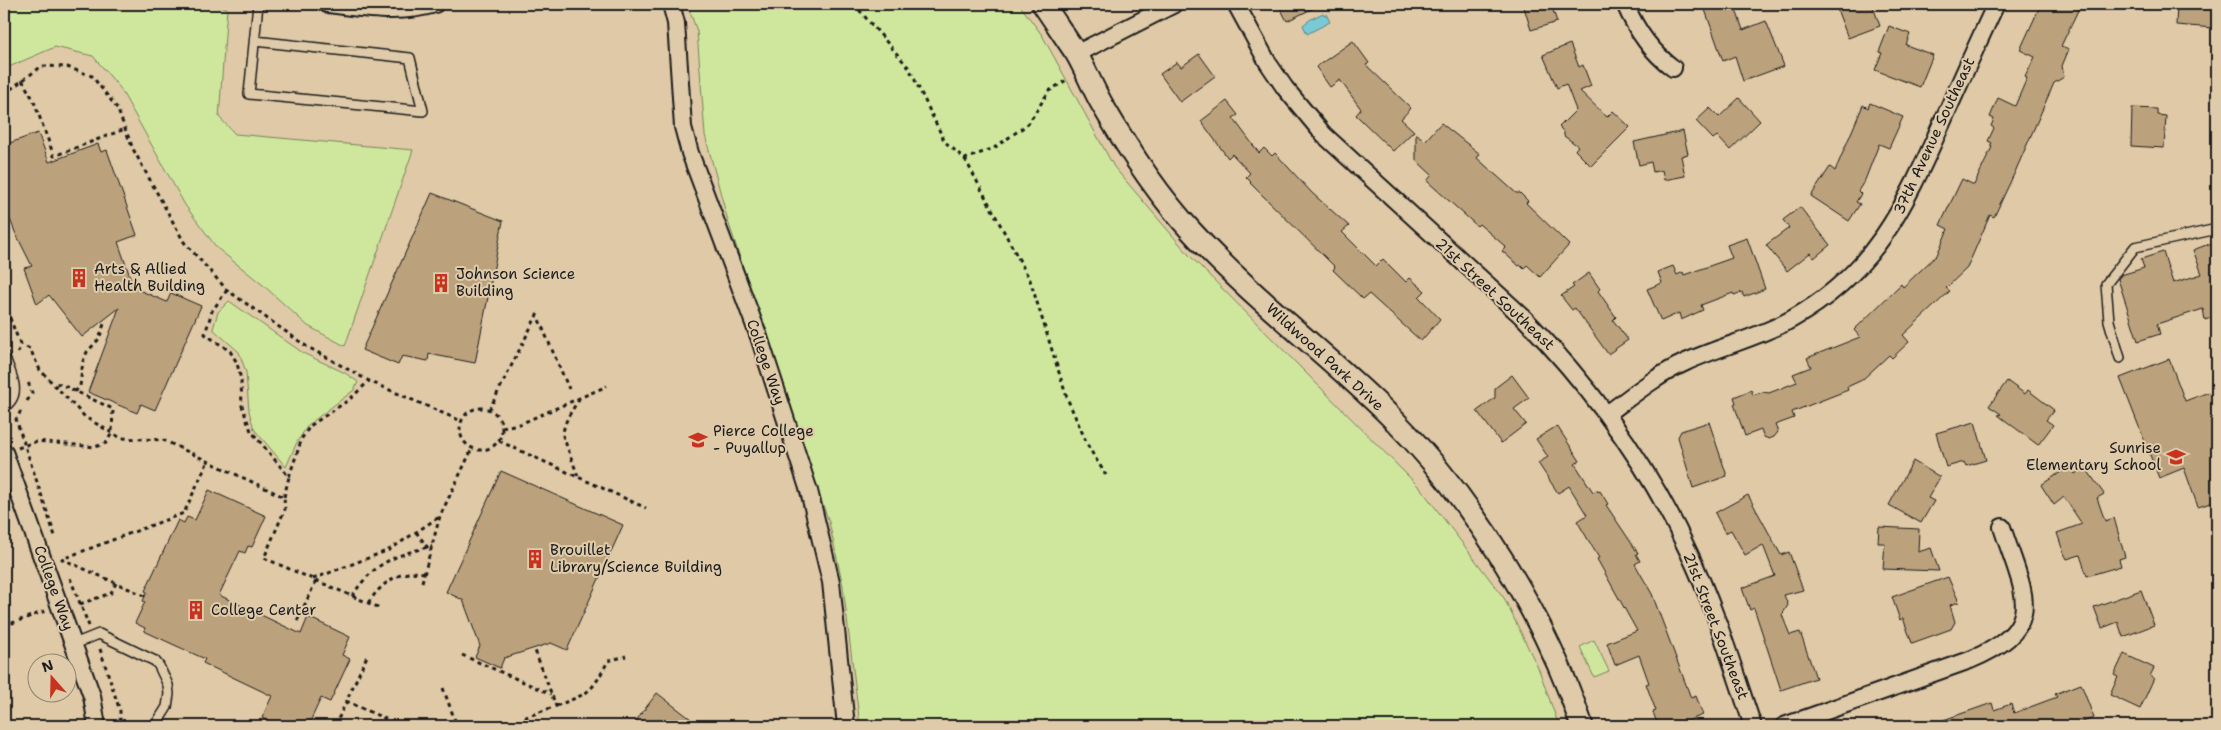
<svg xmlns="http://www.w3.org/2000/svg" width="2221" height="730" font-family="'Shantell Sans',sans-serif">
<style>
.green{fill:#cfe79d;stroke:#76825c}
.water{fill:#7acad5;stroke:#54848b}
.building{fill:#bba27d;stroke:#1c1c1c}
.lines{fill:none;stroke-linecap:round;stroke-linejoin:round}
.service-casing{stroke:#1c1c1c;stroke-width:12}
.minor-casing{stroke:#1c1c1c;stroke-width:20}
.tertiary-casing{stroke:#1c1c1c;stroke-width:25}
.path{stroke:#1c1c1c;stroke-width:3;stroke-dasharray:4 4;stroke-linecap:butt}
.service{stroke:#dfcbaa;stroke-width:9}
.minor{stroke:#dfcbaa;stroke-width:16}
.tertiary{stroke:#dfcbaa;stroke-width:21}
.labels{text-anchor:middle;stroke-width:4;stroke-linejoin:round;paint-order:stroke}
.street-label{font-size:15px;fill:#1c1c1c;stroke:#dfcbaa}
.poi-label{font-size:15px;fill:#1c1c1c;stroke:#dfcbaa;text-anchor:start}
</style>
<rect width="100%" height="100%" fill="#e0c9a6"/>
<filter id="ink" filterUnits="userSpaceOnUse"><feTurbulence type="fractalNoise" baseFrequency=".02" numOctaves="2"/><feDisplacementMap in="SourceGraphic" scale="10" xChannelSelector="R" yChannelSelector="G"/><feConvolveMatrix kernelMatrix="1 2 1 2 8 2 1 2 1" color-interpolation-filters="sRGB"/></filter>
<g filter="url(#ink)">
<g class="green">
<path d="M4,4h184l39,4 -8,109 16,17 178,16 -68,196 -37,-20 -45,-41 -46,-37 -32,-43 -65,-117 -27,-32 -38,-9 -51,22z"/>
<path d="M687,4h332l23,31 72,132 75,88 232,234 83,109 35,72 20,56h-699l-17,-140 -14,-64 -32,-90 -69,-211 -23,-86 -8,-104z"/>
<path d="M229,301l74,52 42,20 13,9 -4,8 -46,35 -11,17 -11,25 -32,-38 -5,-18 -3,-39 -7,-20 -26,-23 5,-17z"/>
<path d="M1594,640l15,31 -15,6 -14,-30z"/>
</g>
<path class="water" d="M1323,13l1,2 2,-1 4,8 -23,12 -4,-9 8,-6z"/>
<g class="building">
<path d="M1278,4h44l-35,17z"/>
<path d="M1523,4h28l6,18 -26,8z"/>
<path d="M1703,4h31l9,26 23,-9 18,45 -41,15 -8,-25 -12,5z"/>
<path d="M1835,4h37l8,22 -32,12z"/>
<path d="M2041,4h40l-20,42 8,3 -7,17 2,11 -10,6 -39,89 -21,45 -4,-2 -23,53 -21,20 4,3 -47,44 6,7 -17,16 -3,-3 -27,25 -15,7 1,3 -56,22 2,6 -19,7 3,7 -4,5 -5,2 -5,-2 -3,-7 -16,6 -11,-32 2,-1 -2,-6 17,-7 2,5 10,-3 6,1 28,-11 -4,-8 18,-7 -4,-9 53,-21 -6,-7 47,-46 2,3 34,-32 11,-26 -8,-4 22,-46 12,6 18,-38 -2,-1 2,-3 -4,-2 6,-13 -3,-2 3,-7 -4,-2 8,-19 17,8 12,-28 -2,-1 10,-20 -15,-7z"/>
<path d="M2177,4h24v1l15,2 -2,21 -38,-3z"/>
<path d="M1889,26l21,8 -4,11 27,10 -13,32 -45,-17 7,-17 -3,-1z"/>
<path d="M1353,41l16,22 -3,2 45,43 -10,11 13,12 -21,20 -37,-36 5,-6 -21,-29 -10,7 -14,-20z"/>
<path d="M1570,44l9,23 4,-2 8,21 -11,5 27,26 6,-6 17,16 -39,39 -16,-16 3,-4 -14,-10v-4l-5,-5 17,-17 -10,-26 -9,4 -14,-33z"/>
<path d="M1199,54l16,22 -35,26 -20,-28 17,-12 4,5z"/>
<path d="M1739,98l21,23 -30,29 -13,-14 -4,3 -17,-18 14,-13 9,9z"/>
<path d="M1227,101l11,14 -5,3 26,35 5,-5 8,8 3,-3 37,40 37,33 -7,6 34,34 7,-7 23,23 4,-4 15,13 -6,6 21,22 -19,22 -52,-47 -6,5 -30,-29 2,-3 -85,-84 1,-1 -5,-5 4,-4 -18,-19 -4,4 -27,-37z"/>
<path d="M1870,103l33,14 -14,31 -10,-4 -14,36 -7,11 3,3 -5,8 4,2 -11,17 -38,-25 19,-29 5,4 28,-66 5,3z"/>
<path d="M2132,108l25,1v6l9,1 -2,32 -33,-2z"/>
<path d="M1441,123l39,31 -3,4 39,35h4l8,8 -2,2 43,42 -29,32 -13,-12 -3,3 -3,-3 -2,1 -17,-15 4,-4 -27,-23 -2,2 -50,-45 5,-6 -16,-15v-27l9,8z"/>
<path d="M1683,131l5,23 -7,2 4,20 -21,4 -2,-10 -9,2 -2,-10 -12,3 -5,-23z"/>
<path d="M38,133l11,29 49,-18 3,8 6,-2 30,85 -19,7 16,46 33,14 4,-9 30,13 -46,104 -14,-6 -4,9 -49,-21 31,-84 -37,29 -33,-42 -12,9 -13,-36 8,-2 -17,-34 -11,-28v-59z"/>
<path d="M432,193l71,28 -28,142 -46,-9 -1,7 -26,-5 -4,9 -36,-15z"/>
<path d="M1800,207l30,38 -16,13 -4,-5 -23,18 -21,-26 23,-17 -6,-8z"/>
<path d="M1747,238l18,51 -21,8 -2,-5 -8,3 -1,-2 -32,12 2,5 -22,10 -2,-7 -18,8 -14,-32 15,-6 -4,-11 15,-6 4,9 6,-3 1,3 48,-17 -5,-13z"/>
<path d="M2217,241v75l-12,4 -2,-11 -46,15 3,10 -22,7 -20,-62 3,-4 23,-7 -3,-9 22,-7 10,31 29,-9 -9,-24z"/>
<path d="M1589,273l11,16 -2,2 18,26 -3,3 15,20 -20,14 -33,-46 -3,2 -11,-14 13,-9 -2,-2z"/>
<path d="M2169,359l16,42 32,-12v112l-19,6 -14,-39 -25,10 -39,-100z"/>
<path d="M1512,375l17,23 -15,11 12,15 -25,19 -24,-32 18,-13v-10z"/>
<path d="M2007,381l18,13 3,-4 26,20 -8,10 7,5 -15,20 -40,-30 3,-1 -12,-8z"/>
<path d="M1709,422l18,54 -34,12 -15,-51 3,-6z"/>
<path d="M1975,422l11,38 -20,6 -2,-4 -18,5 -10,-34z"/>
<path d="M1557,426l23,35 -5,3 18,28 4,-2 1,2 2,-1 8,13 -2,1 32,48 -2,1 4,7 -5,3 17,30 39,104 5,-2 7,19 -8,3 -20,8h-17l-5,-14 3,-1 -10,-27 3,-1 -10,-28 -24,10 -8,-22 30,-12 -40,-72 2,-1 -22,-37 10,-6 -18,-29 -11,7 -20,-30 10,-6 -12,-18z"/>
<path d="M1913,461l27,16 -12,21 6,3 -13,22 -32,-18z"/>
<path d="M2070,466l5,8 10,-7 19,27 -7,4 8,23 9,-3 11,39 -6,2 2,7 -34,10 -7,-21 -13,4 -4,-8 -6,-18 25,-9 -18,-27 -10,8 -13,-20z"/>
<path d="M501,471l122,54 -56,125 -16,-7 -47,15 -4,10 -25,-11 5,-11 -17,-46 -17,-8z"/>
<path d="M209,490l57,26 -14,31 -4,-1 -3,7 -5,-2 -21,44 82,39 7,-17 42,20 -8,18 8,4 -20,43 -9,-4 -13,28h-29l-17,-8 10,-22 -69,-33 2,-4 -61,-28 1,-3 -10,-5 10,-21 -2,-1 4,-9 -2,-1 33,-71 6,3 3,-6 8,3z"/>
<path d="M1748,495l33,60 8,-3 14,38 -19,5 4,10 -6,10 8,20 10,-3 16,46 -35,12 -27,-82 -4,2 -8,-22 33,-12 -12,-31 -18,10 -14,-25 -6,3 -10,-20z"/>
<path d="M1879,527l40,2 -1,23 13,-4 8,23 -56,-2 2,-26h-7z"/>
<path d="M1948,577l11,25 -9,3 5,17 -4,7 -39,14 -9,-25 -3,2 -8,-23z"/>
<path d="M2141,590l13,35 -31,12 -5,-15 -16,6 -8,-21z"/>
<path d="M2124,654l30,14 -4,8 4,2 -14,31 -30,-14 8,-18 -4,-2z"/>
<path d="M2081,684l13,34 -23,8h-139v-2l60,-21 2,7 17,-6 3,9 43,-16 -2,-3z"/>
<path d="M657,693l43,33h-68z"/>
</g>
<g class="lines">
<g class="service-casing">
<g id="service">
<path d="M255,41l155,17 13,53 -174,-17 9,-90"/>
<path d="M4,355c6,18 20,39 0,52"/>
<path d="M2120,358l-11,-37 -3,-37 29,-37 82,-18"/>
<path d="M74,644l25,-10 56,27 4,5 9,19 1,9 -2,13 -12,19"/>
</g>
</g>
<g class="minor-casing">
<g id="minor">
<path d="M327,4c37,4 72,11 108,0"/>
<path d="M671,4l5,19 7,104 7,26 69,184 50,154 22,91 15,144"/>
<path d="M1236,4l32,59 17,25 39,47 201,184c67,69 123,145 163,232 27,56 45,117 65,175"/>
<path d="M1625,4c11,26 25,47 48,64"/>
<path d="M1076,54l98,-50"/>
<path d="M1607,414c26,-19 50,-39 79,-52 35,-16 72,-24 106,-43 83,-47 112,-111 149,-194 18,-40 36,-81 55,-121"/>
<path d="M4,452l88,244 5,30"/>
<path d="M1784,726l186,-66c80,-33 53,-67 32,-133"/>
</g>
</g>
<g class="tertiary-casing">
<path id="tertiary" d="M1043,4c11,16 22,33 33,49 10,17 17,36 27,53 26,45 55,89 90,127 61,67 134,120 198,184 82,82 154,199 191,309"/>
</g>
<g class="path">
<path d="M854,4l55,64 36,74 20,17 29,-11 34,-24 21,-33 19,-12"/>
<path d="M22,80l11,19 21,57 71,-27"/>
<path d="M4,94l38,-28 25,1 25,9 25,32 16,41 51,93 43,48 79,56 63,35 92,40"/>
<path d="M965,159l65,121 37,118 22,50 17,27"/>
<path d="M227,290l-15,21 -7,23 25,17 7,12 4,17 1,26 9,25 38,46 13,-39 8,-12 40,-27 19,-18"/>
<path d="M4,303l16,41"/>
<path d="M18,353l2,-9 10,5 10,21 45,47 27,16 9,5 42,2 121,57 1,12 -21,49 116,50"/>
<path d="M75,392l5,-6 3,-25 4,-9 12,-13 5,-15"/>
<path d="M27,401l5,-8 -4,-11"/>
<circle cx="481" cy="429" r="21"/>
<path d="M489,410l48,-95 32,74"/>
<path d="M21,411l-5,8 40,120"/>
<path d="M502,427l18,-3 87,-38"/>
<path d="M499,441l147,67"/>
<path d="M18,448l19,-7 58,6 11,-4 6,-10 1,-24 -53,-25 -7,-1"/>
<path d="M578,476l-15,-40c0,-14 9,-25 16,-37"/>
<path d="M284,497l5,-20"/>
<path d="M416,532l12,16"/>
<path d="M70,578l19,48"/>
<path d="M313,579l76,-29 50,-33"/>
<path d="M422,582l18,-66 32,-67"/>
<path d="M145,596l-83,-37 122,-46 24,-52"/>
<path d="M352,596c23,-34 41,-40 80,-50"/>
<path d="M368,603c14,-20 31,-34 57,-30"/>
<path d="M80,604l31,-11 5,-10"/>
<path d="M297,621l19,-40"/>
<path d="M4,626l41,-15"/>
<path d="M100,649l20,62v15"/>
<path d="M462,655l89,39"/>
<path d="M443,688l14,38"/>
<path d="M346,701l55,25"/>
<path d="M556,706c34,-14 34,-11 52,-45l18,-5"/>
<path d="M335,726l32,-70"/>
<path d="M385,726l8,-3"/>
<path d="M502,726l54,-20 -22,-58"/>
</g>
<use href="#service" class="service"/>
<use href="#minor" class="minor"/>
<use href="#tertiary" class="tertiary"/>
</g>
</g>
<defs>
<g id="building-bare" transform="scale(1.5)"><path d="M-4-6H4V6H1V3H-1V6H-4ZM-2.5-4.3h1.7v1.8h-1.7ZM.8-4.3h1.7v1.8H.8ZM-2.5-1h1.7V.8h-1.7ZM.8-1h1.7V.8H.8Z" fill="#c8321e" stroke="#dfcbaa" stroke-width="2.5" paint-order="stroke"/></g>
<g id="university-bare" transform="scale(1.5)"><path d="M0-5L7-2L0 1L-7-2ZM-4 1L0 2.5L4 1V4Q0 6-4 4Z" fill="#c8321e" stroke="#dfcbaa" stroke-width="2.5" paint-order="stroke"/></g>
<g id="school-bare" transform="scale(1.5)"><path d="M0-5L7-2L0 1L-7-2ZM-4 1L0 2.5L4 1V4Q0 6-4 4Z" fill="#c8321e" stroke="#dfcbaa" stroke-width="2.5" paint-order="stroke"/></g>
</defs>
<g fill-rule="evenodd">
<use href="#building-bare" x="79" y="278"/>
<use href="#building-bare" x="441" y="283"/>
<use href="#university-bare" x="698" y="440"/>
<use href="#school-bare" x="2176" y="457"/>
<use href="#building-bare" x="535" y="559"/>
<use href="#building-bare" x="196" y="610"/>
</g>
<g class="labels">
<g class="street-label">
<text transform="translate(1934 136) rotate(-65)" y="5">37th Avenue Southeast</text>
<text transform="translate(1495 294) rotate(43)" y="5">21st Street Southeast</text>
<text transform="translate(1325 357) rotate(42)" y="5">Wildwood Park Drive</text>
<text transform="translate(766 362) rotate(71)" y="5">College Way</text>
<text transform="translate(54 588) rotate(70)" y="5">College Way</text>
<text transform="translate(1716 626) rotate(69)" y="5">21st Street Southeast</text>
</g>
<g class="poi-label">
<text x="94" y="274">Arts &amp; Allied<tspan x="94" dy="17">Health Building</tspan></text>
<text x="456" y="279">Johnson Science<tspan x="456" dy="17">Building</tspan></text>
<text x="713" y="436">Pierce College<tspan x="713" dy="17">- Puyallup</tspan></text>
<text x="2161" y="453" text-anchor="end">Sunrise<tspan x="2161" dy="17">Elementary School</tspan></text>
<text x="550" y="555">Brouillet<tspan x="550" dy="17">Library/Science Building</tspan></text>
<text x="211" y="615">College Center</text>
</g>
</g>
<rect width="2221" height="730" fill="none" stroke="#dfcbaa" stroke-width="20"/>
<rect x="10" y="10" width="2201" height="710" fill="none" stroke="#1c1c1c" stroke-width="2" filter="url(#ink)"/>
<g transform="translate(52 678) rotate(340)"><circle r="24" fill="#dfcbaa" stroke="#918571"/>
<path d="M0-4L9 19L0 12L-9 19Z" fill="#c8321e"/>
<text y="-8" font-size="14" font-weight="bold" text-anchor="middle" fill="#1c1c1c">N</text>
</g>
</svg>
